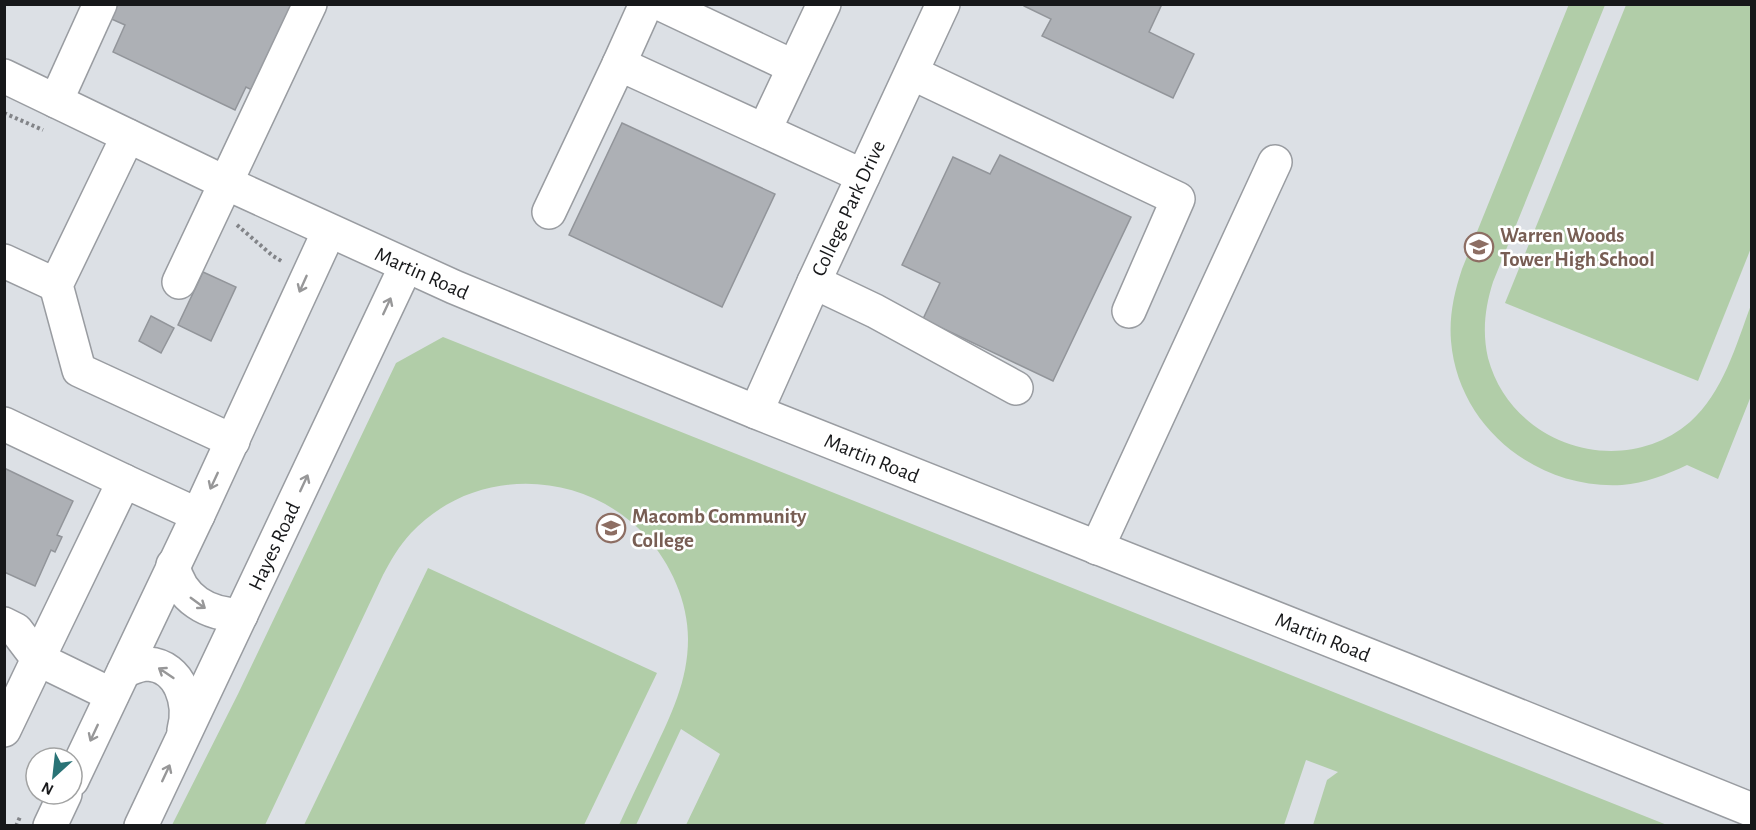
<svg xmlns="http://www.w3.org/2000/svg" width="1756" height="830" font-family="'Alegreya Sans',sans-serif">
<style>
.green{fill:#b1cda8}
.building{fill:#adb0b5;stroke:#92959a;stroke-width:1.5}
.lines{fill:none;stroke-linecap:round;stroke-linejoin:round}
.minor-casing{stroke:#999ca1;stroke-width:36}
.path{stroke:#828488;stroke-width:4;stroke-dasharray:3 3;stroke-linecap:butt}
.minor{stroke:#fff;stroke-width:33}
.oneway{stroke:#979798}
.labels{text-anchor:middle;stroke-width:5;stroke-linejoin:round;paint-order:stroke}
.street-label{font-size:21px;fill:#17181a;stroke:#fff}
.education-label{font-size:21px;font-weight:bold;fill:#785e54;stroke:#fff;text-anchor:start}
</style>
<rect width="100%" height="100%" fill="#dce0e5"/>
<g class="green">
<path d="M1569,4l36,1 -112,277c-8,25 -11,50 -5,76 23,87 133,123 202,64 33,-29 46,-77 61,-117v91l-33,83 -31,-14c-21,10 -42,18 -65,20 -85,5 -164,-58 -171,-144 -2,-25 3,-48 11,-72z"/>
<path d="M1626,5h125v243l-53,133 -193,-78z"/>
<path d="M443,337l1224,488h-354l14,-45 11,-8 -32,-12 -22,65h-598l34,-71 -39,-25 -45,96h-17c11,-24 23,-49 35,-74 17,-36 34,-70 34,-112 0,-37 -17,-75 -42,-103 -62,-67 -171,-71 -235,-3 -12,13 -20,27 -28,42l-118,250h-93l66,-131 158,-331z"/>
<path d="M428,568l229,105 -73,152h-280z"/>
</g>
<g class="building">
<path d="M116,4h189l-43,91 -16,-8 -11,23 -122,-58 12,-27 -16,-7z"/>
<path d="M1024,4h138l-13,28 45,22 -21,44 -131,-62 9,-17 -27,-13z"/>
<path d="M622,123l153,71 -53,113 -153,-72z"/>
<path d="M1000,155l131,62 -78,164 -130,-62 17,-36 -38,-18 51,-108 37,17z"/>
<path d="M203,272l33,15 -25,54 -33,-16z"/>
<path d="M151,316l23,12 -13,25 -22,-12z"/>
<path d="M4,468l69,33 -16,34 5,2 -7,15 -4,-2 -16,36 -31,-14z"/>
</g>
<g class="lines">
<g class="minor-casing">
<g id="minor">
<path d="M661,4l133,63"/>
<path d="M619,64l27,-60"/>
<path d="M912,73l266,126 -49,112"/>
<path d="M4,76l222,107 228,104 302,125 647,257 349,141"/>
<path d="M56,101l44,-97"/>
<path d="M765,129l59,-125"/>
<path d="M128,136l-72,149 23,85 154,71"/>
<path d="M549,212l70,-148 244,112"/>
<path d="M4,261l52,24"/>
<path d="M179,282l131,-278"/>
<path d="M814,282l61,29 141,77"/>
<path d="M756,412l58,-130 129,-278"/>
<path d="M4,424l120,57"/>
<path d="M1097,548l178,-386"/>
<path d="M173,565c7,34 35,50 68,50"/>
<path d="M4,624l12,6 22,29 -34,71"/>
<path d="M124,671c8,-3 15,-7 24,-7 33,2 43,40 36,66"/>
<path d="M112,695l-74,-36 86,-178 74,34"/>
<path d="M72,780l126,-265 131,-284"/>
<path d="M50,826l15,-32"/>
<path d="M141,826l265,-560"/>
</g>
</g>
<g class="path">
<path d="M4,113l39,17"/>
<path d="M237,225l36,31 10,6"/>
<path d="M16,826l4,-9"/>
</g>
<use href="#minor" class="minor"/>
</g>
<defs><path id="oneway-shaft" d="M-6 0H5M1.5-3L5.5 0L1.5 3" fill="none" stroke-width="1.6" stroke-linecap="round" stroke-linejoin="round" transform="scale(1.5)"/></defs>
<g class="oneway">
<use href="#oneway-shaft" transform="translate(303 284) rotate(114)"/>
<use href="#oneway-shaft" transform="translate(387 306) rotate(-65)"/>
<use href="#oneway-shaft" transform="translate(214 481) rotate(115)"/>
<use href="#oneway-shaft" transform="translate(304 483) rotate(-65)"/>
<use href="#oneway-shaft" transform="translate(198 603) rotate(36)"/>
<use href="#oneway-shaft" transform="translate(166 673) rotate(-146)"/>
<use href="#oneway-shaft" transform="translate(94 733) rotate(115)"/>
<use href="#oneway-shaft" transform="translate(166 773) rotate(-65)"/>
</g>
<defs>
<g id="school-ring" transform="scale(1.5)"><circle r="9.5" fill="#fff" stroke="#8d6e63" stroke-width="1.5"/><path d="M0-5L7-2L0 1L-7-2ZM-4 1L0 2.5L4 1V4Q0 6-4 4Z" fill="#8d6e63"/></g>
<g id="university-ring" transform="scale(1.5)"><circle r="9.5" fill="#fff" stroke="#8d6e63" stroke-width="1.5"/><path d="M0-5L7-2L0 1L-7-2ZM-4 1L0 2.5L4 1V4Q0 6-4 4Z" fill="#8d6e63"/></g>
</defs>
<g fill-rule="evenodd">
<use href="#school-ring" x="1479" y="247"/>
<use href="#university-ring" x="611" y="528"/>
</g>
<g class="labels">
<g class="street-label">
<text transform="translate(848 208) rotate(-65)" y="7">College Park Drive</text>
<text transform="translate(422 273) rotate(24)" y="7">Martin Road</text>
<text transform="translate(872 458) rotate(22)" y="7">Martin Road</text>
<text transform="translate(274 546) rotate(-65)" y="7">Hayes Road</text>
<text transform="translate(1323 637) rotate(22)" y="7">Martin Road</text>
</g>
<g class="education-label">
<text x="1500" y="242">Warren Woods<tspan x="1500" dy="24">Tower High School</tspan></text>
<text x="632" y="523">Macomb Community<tspan x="632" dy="24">College</tspan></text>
</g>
</g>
<rect width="1756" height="830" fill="none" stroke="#17181a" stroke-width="12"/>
<g transform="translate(54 776) rotate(207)"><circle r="28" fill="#ffffff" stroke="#a2a3a3" stroke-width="1.5"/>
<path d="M0-4.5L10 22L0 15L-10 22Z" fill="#297376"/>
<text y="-9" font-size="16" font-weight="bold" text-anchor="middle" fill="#17181a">N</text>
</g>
</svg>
